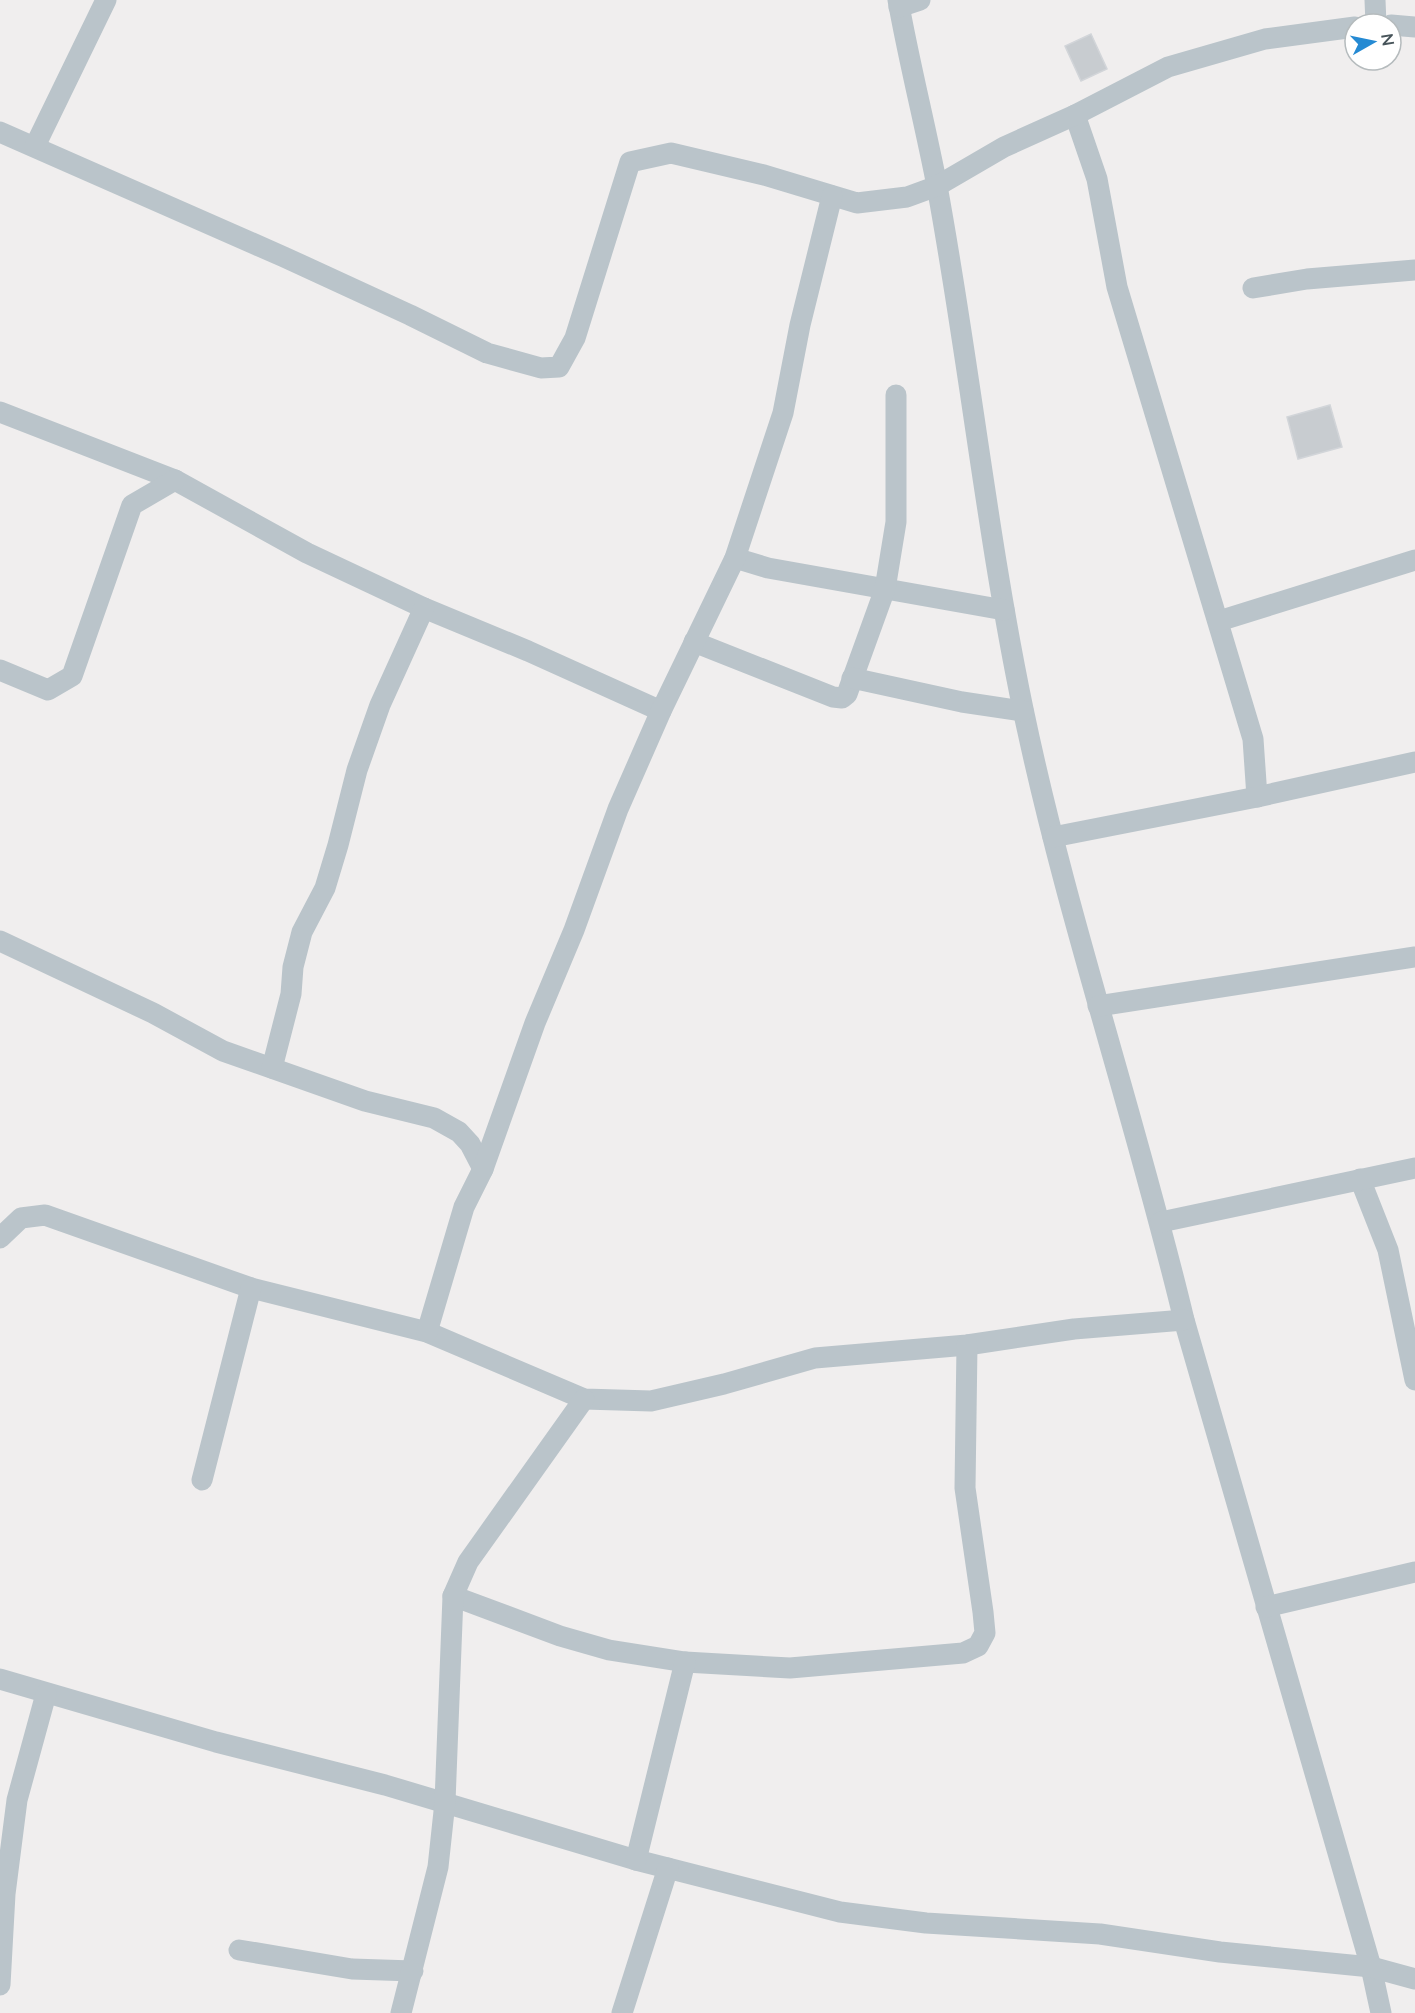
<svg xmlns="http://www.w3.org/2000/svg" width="1415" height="2013" font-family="Lato,sans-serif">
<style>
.building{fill:#c8ccd0;stroke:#d2d5d9;stroke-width:1.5}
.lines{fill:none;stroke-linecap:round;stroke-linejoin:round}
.minor{stroke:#bac4ca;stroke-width:21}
</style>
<rect width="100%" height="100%" fill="#f0eeee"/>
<g class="building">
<path d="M1091,34l16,35 -26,12 -16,-35z"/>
<path d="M1330,405l12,42 -44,12 -11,-42z"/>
</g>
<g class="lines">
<g class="minor">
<path d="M898,0c11,62 27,124 39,186 32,174 50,350 86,523 43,206 112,406 161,611l187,647 10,46"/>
<path d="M1375,0l1,24"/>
<path d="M899,7l21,-7"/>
<path d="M1391,25l24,2"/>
<path d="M1075,115l22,64 20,108 136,452 4,58"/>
<path d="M0,132l284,125 126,58 77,38 54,15 18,-1 16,-29 55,-176 41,-9 93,22 93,28 50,-6 30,-11 67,-39 71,-32 93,-48 97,-28 90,-12"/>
<path d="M35,146l71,-146"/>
<path d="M1253,288l54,-9 108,-9"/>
<path d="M0,412l175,68 132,73 117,55 104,43 133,60"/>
<path d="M735,558l33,10 236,42"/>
<path d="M1219,621l196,-61"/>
<path d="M694,642l139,55 9,1 5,-4 38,-105 11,-67v-127"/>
<path d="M0,670l48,20 24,-14 60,-171 43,-25"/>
<path d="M852,678l110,24 61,9"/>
<path d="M1053,837l204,-40 158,-35"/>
<path d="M0,941l153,72 70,38 142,50 69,17 25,14 11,12 13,25"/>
<path d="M1098,1006l317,-49"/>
<path d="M272,1068l19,-74 2,-27 9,-35 23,-44 13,-43 19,-75 23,-65 44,-97"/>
<path d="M1360,1179l28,71 27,130"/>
<path d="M1161,1222l254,-54"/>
<path d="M0,1238l21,-20 24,-3 206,73 176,44 157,67 67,2 73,-17 91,-26 152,-13 107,-16 110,-9"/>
<path d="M427,1332l37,-125 19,-38 52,-146 39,-93 44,-121 43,-98 74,-153 48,-145 17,-88 32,-129"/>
<path d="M202,1480l49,-192"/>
<path d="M453,1596l107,40 49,14 76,12 105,6 173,-15 15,-7 7,-13 -2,-21 -18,-124 2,-143"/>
<path d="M1266,1607l149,-35"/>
<path d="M0,1679l216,63 169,43 251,75 204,52 86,11 174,11 120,18 151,15 44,12"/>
<path d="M636,1860l49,-198"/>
<path d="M239,1950l113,19 61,2"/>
<path d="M0,1985l5,-91 12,-94 29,-106"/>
<path d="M401,2013l37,-146 7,-65 8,-206 15,-34 116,-163"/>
<path d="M622,2013l46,-145"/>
</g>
</g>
<g transform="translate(1373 42) rotate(81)"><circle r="28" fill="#ffffff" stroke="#b5bbbd" stroke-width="1.5"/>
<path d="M0-4.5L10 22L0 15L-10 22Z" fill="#258ad3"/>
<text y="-9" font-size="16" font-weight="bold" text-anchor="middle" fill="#47545a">N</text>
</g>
</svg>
